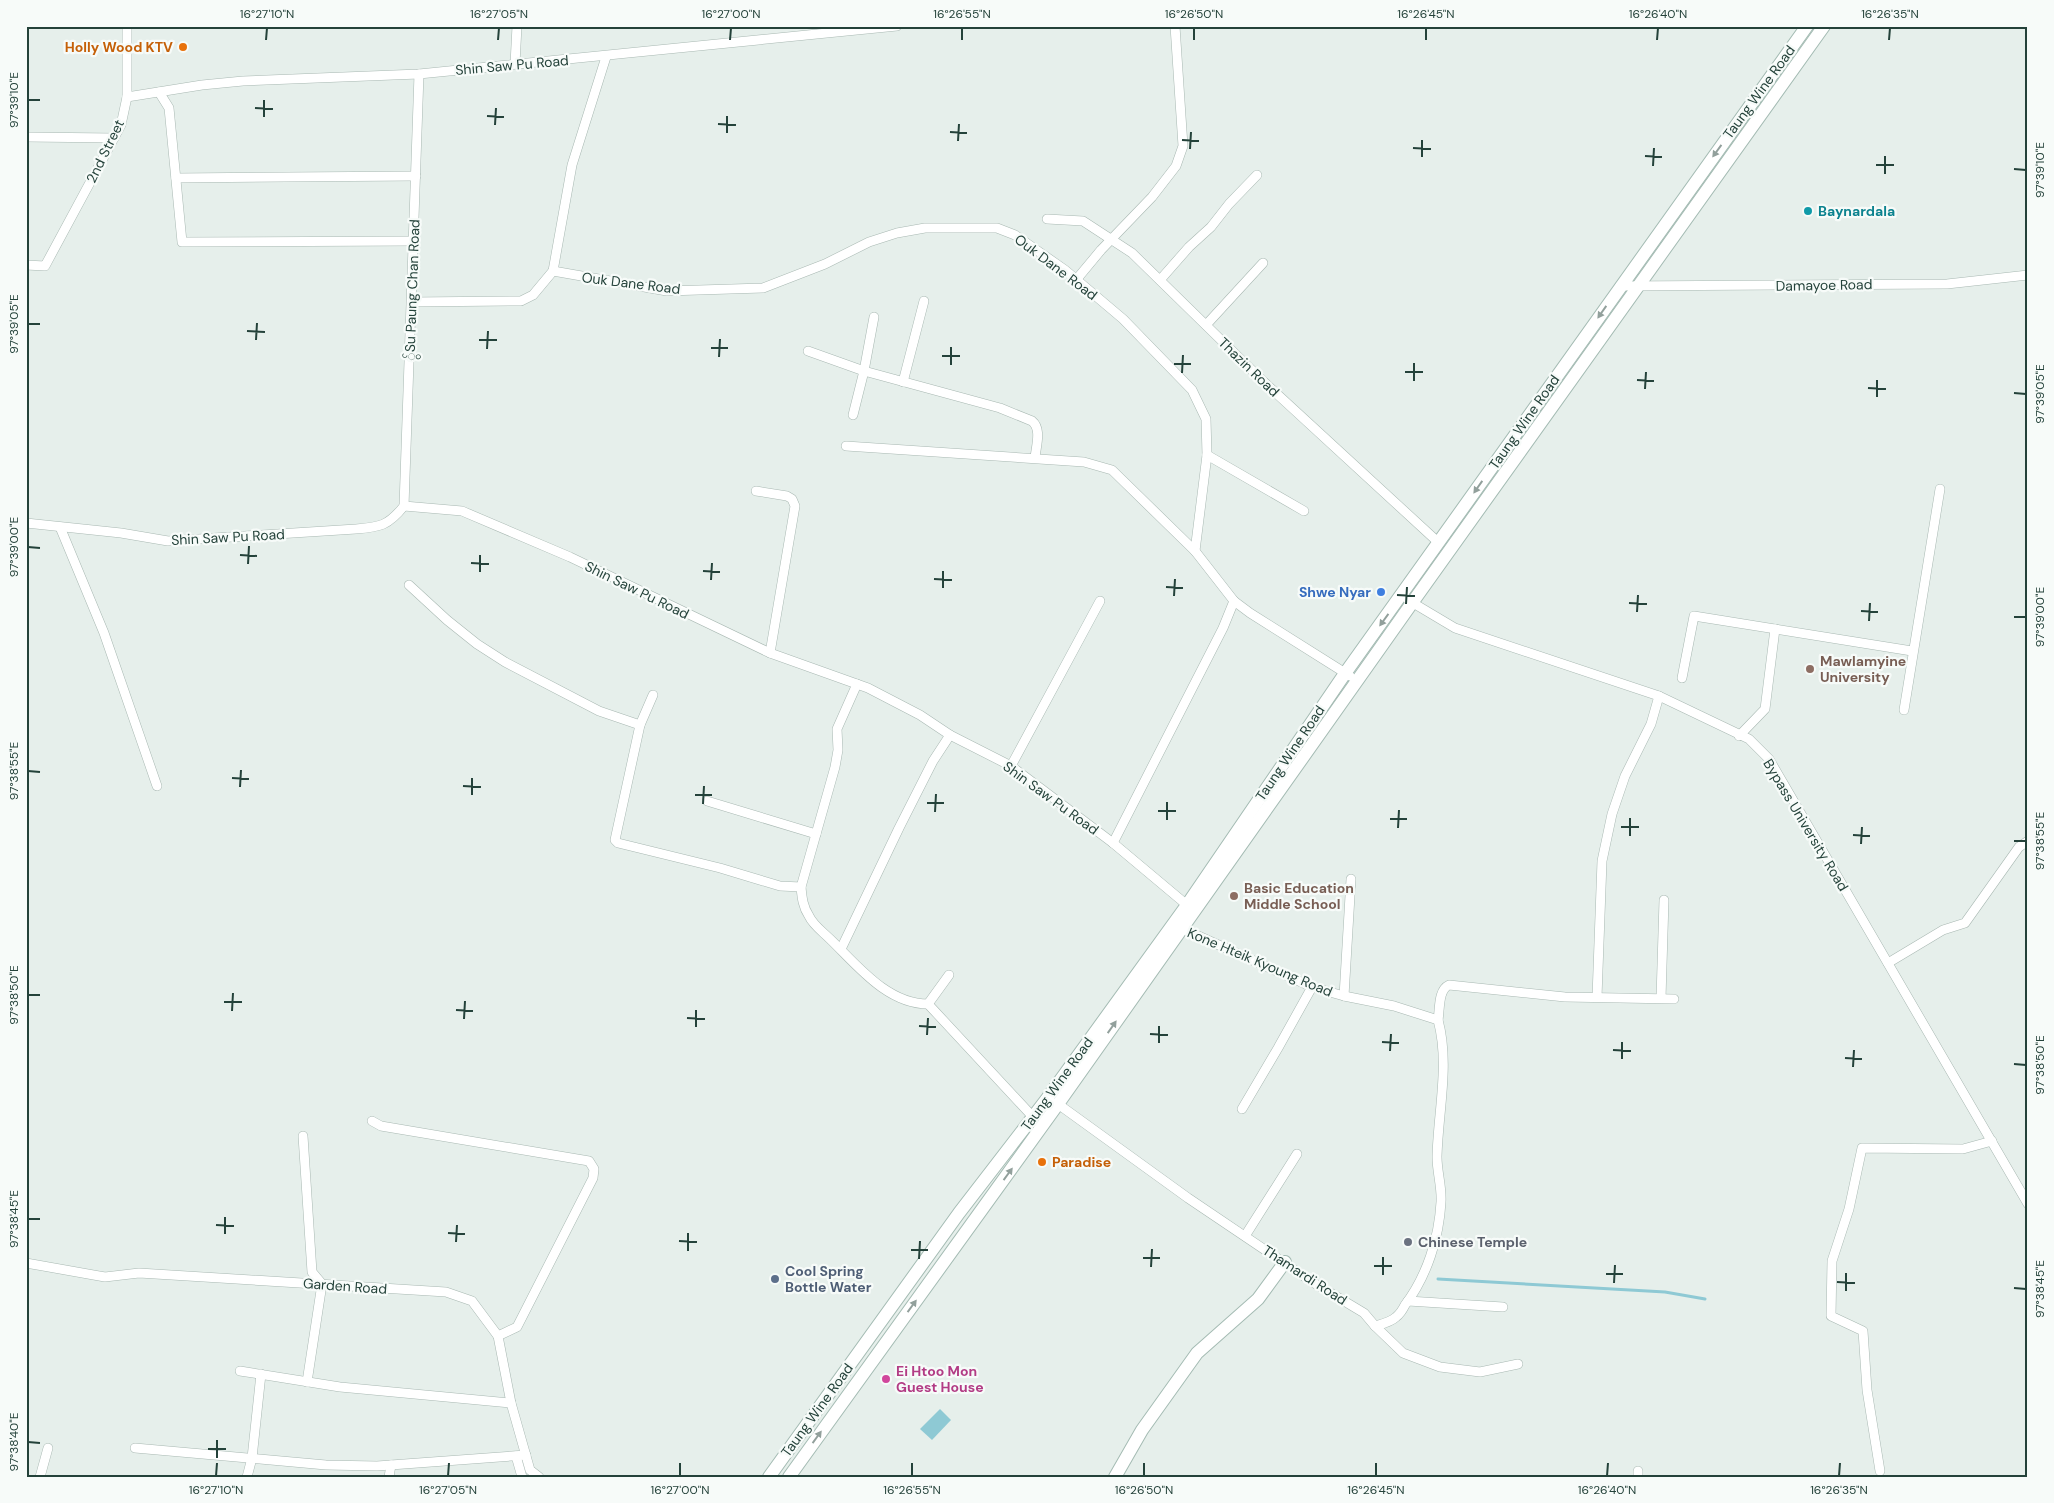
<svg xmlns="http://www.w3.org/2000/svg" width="2054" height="1503" font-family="'DM Sans',sans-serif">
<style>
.water{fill:#8ec9d4}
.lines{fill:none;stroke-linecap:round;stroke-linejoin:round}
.stream{stroke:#8ec9d4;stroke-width:3}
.street-casing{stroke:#a8b8b2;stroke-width:10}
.secondary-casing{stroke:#a4bbb3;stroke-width:14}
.street{stroke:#fff;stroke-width:9}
.secondary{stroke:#fff;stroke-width:12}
.oneway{fill:#92a09c}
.ticks{fill:none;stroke:#24423a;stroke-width:2}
.food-dot{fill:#e8710a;stroke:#f7fbf9;stroke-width:2}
.culture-dot{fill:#0f9aa8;stroke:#f7fbf9;stroke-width:2}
.shop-dot{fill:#3f7fe0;stroke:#f7fbf9;stroke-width:2}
.education-dot{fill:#8d6e63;stroke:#f7fbf9;stroke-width:2}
.worship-dot{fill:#6b7280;stroke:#f7fbf9;stroke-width:2}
.service-dot{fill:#5c6f8a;stroke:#f7fbf9;stroke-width:2}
.hotel-dot{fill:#d1479c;stroke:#f7fbf9;stroke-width:2}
.labels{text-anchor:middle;stroke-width:4.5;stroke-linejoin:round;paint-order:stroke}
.food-label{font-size:14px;font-weight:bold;fill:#c56008;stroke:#f7fbf9;text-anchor:end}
.street-label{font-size:14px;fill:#24423a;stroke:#f7fbf9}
.culture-label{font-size:14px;font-weight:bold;fill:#0d838f;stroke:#f7fbf9;text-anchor:start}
.shop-label{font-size:14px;font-weight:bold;fill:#366cbe;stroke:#f7fbf9;text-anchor:end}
.education-label{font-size:14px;font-weight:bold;fill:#785e54;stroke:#f7fbf9;text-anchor:start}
.worship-label{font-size:14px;font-weight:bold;fill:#5b616d;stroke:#f7fbf9;text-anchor:start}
.service-label{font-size:14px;font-weight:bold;fill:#4e5e75;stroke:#f7fbf9;text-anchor:start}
.hotel-label{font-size:14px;font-weight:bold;fill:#b23c85;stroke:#f7fbf9;text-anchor:start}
.neatline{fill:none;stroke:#24423a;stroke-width:2}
.ticks-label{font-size:12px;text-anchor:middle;fill:#24423a}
</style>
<rect width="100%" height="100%" fill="#e6efeb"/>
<path class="water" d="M940,1409l11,11 -19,20 -12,-11z"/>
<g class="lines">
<path class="stream" d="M1438,1279l227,13 40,7"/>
<g class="street-casing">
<g id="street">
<path d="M515,64l2,-38"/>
<path d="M159,92l10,16 13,134 233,-1"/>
<path d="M127,97l75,-12 41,-4 176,-7 478,-48"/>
<path d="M26,137l88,1"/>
<path d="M176,178l240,-2"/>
<path d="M1047,219l36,2 49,32 132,129 175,161"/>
<path d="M26,265l19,1 76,-141 6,-28v-71"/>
<path d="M553,271l114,20 96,-3 62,-24 44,-22 28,-9 28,-5h72l18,7 50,35 58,49 69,71 14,29 1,36 -12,96"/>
<path d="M1076,280l25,-30 51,-53 24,-31 7,-20 -8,-120"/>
<path d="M1160,280l29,-33 22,-20 18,-23 28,-29"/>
<path d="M1620,286l327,-2 81,-9"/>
<path d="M412,302l109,-1 12,-6 20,-24 19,-106 34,-108"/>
<path d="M1206,325l57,-62"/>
<path d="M808,351l56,20 136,37 32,13c10,8 4,25 3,37"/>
<path d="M903,382l21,-81"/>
<path d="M853,415l11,-44 10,-54"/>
<path d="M846,446l238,16 28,8 83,81 39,50 16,12 100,63"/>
<path d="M1207,455l97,56"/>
<path d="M756,491l31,5 5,3 3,7 -25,147"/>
<path d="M404,506l58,5 108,46 200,96 98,35 52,27 30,20 61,31 102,77 74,62"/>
<path d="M26,523l95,10 47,8 188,-12c24,-2 32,-3 48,-23l15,-432"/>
<path d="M60,527l44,106 53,153"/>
<path d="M409,585l38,35 30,24 28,18 94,49 41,14"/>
<path d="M1408,600l47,28 204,68 90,43 20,20 259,445"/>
<path d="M1682,678l12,-62 218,35"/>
<path d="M857,684l-20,45 1,21 -3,17 -34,120c1,11 2,20 8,29 4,9 14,16 21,23 27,26 57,65 98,65l21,-29"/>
<path d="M653,695l-13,30 -25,115 3,3 102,25 60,18 21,1"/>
<path d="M1904,710l36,-221"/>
<path d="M1739,736l26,-27 10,-80"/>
<path d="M1011,766l89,-165"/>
<path d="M707,801l109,33"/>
<path d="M1113,843l110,-215 11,-27"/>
<path d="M841,949l58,-121 34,-67 17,-26"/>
<path d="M1888,963l55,-33 22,-7 54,-76 9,-6"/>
<path d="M1344,996l7,-117"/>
<path d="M1597,997l5,-136 10,-47 13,-38 26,-52 8,-28"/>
<path d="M1661,998l3,-98"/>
<path d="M928,1004l105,113"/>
<path d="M1438,1020c2,-11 0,-30 11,-35l116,12 109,2"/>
<path d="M1053,1103l5,1 130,94 126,85 50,30 11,13c7,-2 16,-4 21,-9 4,-3 7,-8 9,-12 22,-29 34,-67 36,-103 1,-15 -4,-30 -4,-45 1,-45 13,-93 1,-137l-44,-14 -50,-10 -32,-9 -131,-59"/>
<path d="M1242,1109l36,-61 34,-61"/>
<path d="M372,1121l9,5 208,35 5,8 -1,9 -76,149 -19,9"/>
<path d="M303,1136l9,136 10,12 -15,98"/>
<path d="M1245,1236l52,-82"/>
<path d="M26,1263l79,14 34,-4 307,19 26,9 26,35 13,67 19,67 9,7"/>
<path d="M1408,1301l95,6"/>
<path d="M1375,1326l28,27 37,14 40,5 38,-8"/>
<path d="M240,1371l100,16 171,16"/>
<path d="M135,1448l191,17 51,1 149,-11"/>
<path d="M516,1456l6,21"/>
<path d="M1880,1471l-13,-81 -4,-59 -32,-15 1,-55 17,-52 13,-61 101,1 29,-8"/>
<path d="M40,1477l8,-29"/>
<path d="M247,1477l5,-19 9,-84"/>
<path d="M389,1477l2,-12"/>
<path d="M1638,1477v-6"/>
</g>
</g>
<g class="secondary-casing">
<g id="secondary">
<path d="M769,1477l190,-264 87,-113 141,-195 159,-233 461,-646"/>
<path d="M789,1477l269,-373 354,-501 412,-577"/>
<path d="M1115,1477l27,-47 55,-77 61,-54 27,-37"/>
</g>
</g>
<use href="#street" class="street"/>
<use href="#secondary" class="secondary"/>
</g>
<defs><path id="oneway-solid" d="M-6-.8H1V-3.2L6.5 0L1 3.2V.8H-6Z" transform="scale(1.25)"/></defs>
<g class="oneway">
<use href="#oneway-solid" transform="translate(1717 151) rotate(126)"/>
<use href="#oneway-solid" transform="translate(1602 312) rotate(125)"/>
<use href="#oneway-solid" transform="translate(1478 487) rotate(125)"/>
<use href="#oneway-solid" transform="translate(1384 620) rotate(126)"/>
<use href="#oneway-solid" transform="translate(1112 1027) rotate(-55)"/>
<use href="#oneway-solid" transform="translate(1008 1174) rotate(-54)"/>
<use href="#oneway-solid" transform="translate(912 1306) rotate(-54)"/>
<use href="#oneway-solid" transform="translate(817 1437) rotate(-54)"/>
</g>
<path class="ticks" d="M266,40l1,-12M498,40l1,-12M730,40l1,-12M962,40v-12M1194,40v-12M1426,40v-12M1657,40l1,-12M1889,40l1,-12M28,100h12M255,108l18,1M487,116l17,1M264,117v-17M718,124l18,1M495,125l1,-17M950,132l17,1M727,133v-17M1182,140l17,1M958,141l1,-17M1413,148l18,1M1190,149l1,-17M1645,156l17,1M1422,157v-17M1876,165h18M1653,166l1,-18M2014,169l12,1M1885,174v-18M28,324h12M247,331l18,1M256,340l1,-17M479,340h18M711,348h17M487,349l1,-18M942,356h18M719,357l1,-18M1174,364h17M951,365v-18M1405,372h18M1182,373l1,-18M1637,380l17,1M1414,381v-18M1868,388l18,1M1645,389l1,-17M2014,393l12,1M1877,397v-17M28,547l12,1M240,555l17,1M471,563l18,1M248,564l1,-18M703,571l17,1M480,572v-17M934,579l18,1M711,580l1,-17M1166,587l17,1M943,588v-17M1397,595l18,1M1174,596l1,-17M1629,603l18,1M1406,604l1,-17M1861,611l17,1M1637,612l1,-17M2014,617h12M1869,621l1,-18M28,771l12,1M232,778l17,1M463,786l18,1M240,787l1,-17M472,795v-17M695,795h17M927,803h17M703,804l1,-18M1158,811h18M935,812l1,-18M1390,819h17M1167,820v-18M1621,827h18M1398,828l1,-18M1853,835l17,1M1630,836v-18M2014,841h12M1861,844l1,-17M28,995h12M224,1002h18M456,1010l17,1M232,1011l1,-18M687,1018l18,1M464,1019l1,-18M919,1026l17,1M696,1027v-17M1150,1034l18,1M927,1035l1,-17M1382,1042l17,1M1159,1043v-17M1613,1050l18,1M1390,1051l1,-17M1845,1058l17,1M1622,1059v-17M2014,1064l12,1M1853,1067l1,-17M28,1219h12M216,1225l18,1M448,1233l17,1M225,1234v-17M679,1241l18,1M456,1242l1,-17M911,1250h17M688,1251v-18M1143,1258h17M919,1259l1,-18M1374,1266h18M1151,1267l1,-18M1606,1274h17M1383,1275v-18M1837,1282l18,1M1614,1283l1,-18M2014,1288l12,1M1846,1291v-18M28,1442l12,1M208,1449h18M217,1458v-18M216,1476l1,-13M448,1476l1,-13M680,1476v-13M912,1476v-13M1144,1476v-13M1376,1476v-13M1607,1476l1,-13M1839,1476l1,-13"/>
<g class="food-dot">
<circle cx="183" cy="47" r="5"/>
<circle cx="1042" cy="1162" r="5"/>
</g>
<circle class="culture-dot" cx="1808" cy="211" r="5"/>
<circle class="shop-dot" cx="1381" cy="592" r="5"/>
<g class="education-dot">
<circle cx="1810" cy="669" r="5"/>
<circle cx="1234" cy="896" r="5"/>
</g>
<circle class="worship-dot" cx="1408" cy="1242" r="5"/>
<circle class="service-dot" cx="775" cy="1279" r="5"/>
<circle class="hotel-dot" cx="886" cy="1379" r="5"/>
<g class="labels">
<g class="food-label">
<text x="173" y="52">Holly Wood KTV</text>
<text x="1052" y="1167" text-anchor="start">Paradise</text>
</g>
<g class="street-label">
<text transform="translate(512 65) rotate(-5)" y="5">Shin Saw Pu Road</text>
<text transform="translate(1759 92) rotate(-54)" y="5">Taung Wine Road</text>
<text transform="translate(105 151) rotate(-64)" y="5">2nd Street</text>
<text transform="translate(1056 267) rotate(37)" y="5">Ouk Dane Road</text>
<text transform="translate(631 283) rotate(7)" y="5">Ouk Dane Road</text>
<text transform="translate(1824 285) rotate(-1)" y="5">Damayoe Road</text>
<text transform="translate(412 290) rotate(-88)" y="5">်ွSu Paung Chan Road</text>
<text transform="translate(1249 367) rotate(44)" y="5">Thazin Road</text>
<text transform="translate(1524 422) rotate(-55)" y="5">Taung Wine Road</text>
<text transform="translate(228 537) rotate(-3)" y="5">Shin Saw Pu Road</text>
<text transform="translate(637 590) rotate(26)" y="5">Shin Saw Pu Road</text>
<text transform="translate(1290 753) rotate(-56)" y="5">Taung Wine Road</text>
<text transform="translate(1051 798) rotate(36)" y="5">Shin Saw Pu Road</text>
<text transform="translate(1806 825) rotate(59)" y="5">Bypass University Road</text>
<text transform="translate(1260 962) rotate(23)" y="5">Kone Hteik Kyoung Road</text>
<text transform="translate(1057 1084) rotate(-54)" y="5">Taung Wine Road</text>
<text transform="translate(1305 1275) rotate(33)" y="5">Thamardi Road</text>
<text transform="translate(345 1286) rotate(4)" y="5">Garden Road</text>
<text transform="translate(817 1410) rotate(-54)" y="5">Taung Wine Road</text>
</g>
<g class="culture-label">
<text x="1818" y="216">Baynardala</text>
</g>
<g class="shop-label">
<text x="1371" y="597">Shwe Nyar</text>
</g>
<g class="education-label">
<text x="1820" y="666">Mawlamyine<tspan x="1820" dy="16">University</tspan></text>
<text x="1244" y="893">Basic Education<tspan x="1244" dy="16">Middle School</tspan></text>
</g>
<g class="worship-label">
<text x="1418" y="1247">Chinese Temple</text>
</g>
<g class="service-label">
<text x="785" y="1276">Cool Spring<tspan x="785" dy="16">Bottle Water</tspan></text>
</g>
<g class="hotel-label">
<text x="896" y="1376">Ei Htoo Mon<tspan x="896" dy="16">Guest House</tspan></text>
</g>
</g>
<rect width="2054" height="1503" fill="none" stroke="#f7fbf9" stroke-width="55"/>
<rect x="28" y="28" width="1998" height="1448" class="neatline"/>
<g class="ticks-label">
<text x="267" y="18">16°27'10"N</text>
<text x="499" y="18">16°27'05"N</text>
<text x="731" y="18">16°27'00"N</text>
<text x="962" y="18">16°26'55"N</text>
<text x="1194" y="18">16°26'50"N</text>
<text x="1426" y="18">16°26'45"N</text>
<text x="1658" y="18">16°26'40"N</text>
<text x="1890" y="18">16°26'35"N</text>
<text transform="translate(14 100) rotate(-90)" y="4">97°39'10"E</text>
<text transform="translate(2040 170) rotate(-90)" y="4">97°39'10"E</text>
<text transform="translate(14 324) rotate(-90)" y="4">97°39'05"E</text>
<text transform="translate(2040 394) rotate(-90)" y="4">97°39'05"E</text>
<text transform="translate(14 547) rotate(-90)" y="4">97°39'00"E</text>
<text transform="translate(2040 617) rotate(-90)" y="4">97°39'00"E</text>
<text transform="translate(14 771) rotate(-90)" y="4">97°38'55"E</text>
<text transform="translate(2040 841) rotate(-90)" y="4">97°38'55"E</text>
<text transform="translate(14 995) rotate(-90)" y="4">97°38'50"E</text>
<text transform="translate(2040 1065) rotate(-90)" y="4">97°38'50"E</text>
<text transform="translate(14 1219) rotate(-90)" y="4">97°38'45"E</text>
<text transform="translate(2040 1289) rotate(-90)" y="4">97°38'45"E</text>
<text transform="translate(14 1442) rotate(-90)" y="4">97°38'40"E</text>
<text x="216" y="1494">16°27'10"N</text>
<text x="448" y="1494">16°27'05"N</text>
<text x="680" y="1494">16°27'00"N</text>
<text x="912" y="1494">16°26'55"N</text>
<text x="1144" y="1494">16°26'50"N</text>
<text x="1376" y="1494">16°26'45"N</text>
<text x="1607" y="1494">16°26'40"N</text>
<text x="1839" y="1494">16°26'35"N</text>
</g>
</svg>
